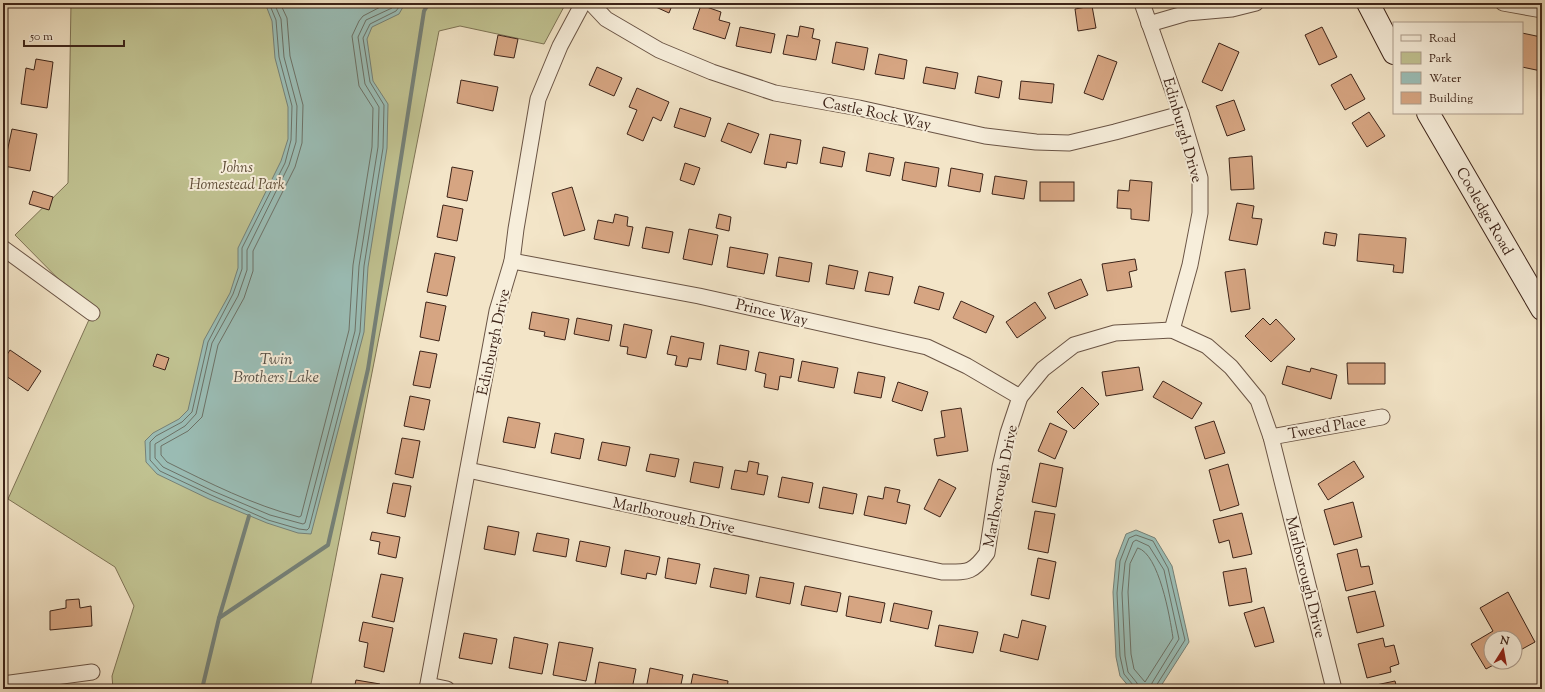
<svg xmlns="http://www.w3.org/2000/svg" width="1545" height="692" font-family="'Sorts Mill Goudy',serif">
<style>
.green{fill:#c1c392;stroke:#7f7456}
.water{fill:#9bbfb8;stroke:#758178}
.lines{fill:none;stroke-linecap:round;stroke-linejoin:round}
.shore{stroke:#6c7268;stroke-width:1}
.stream{stroke:#758178;stroke-width:4}
.building{fill:#d6a582;stroke:#3d2419}
.street-casing{stroke:#6a5445;stroke-width:17}
.secondary-casing{stroke:#3d2419;stroke-width:24}
.street{stroke:#f7eedb;stroke-width:15}
.secondary{stroke:#f7eedb;stroke-width:22}
.labels{text-anchor:middle;stroke-width:4;stroke-linejoin:round;paint-order:stroke}
.street-label{font-size:15px;fill:#3d2419;stroke:#f7eedb}
.park-label{font-size:15px;font-style:italic;fill:#5e4c37;stroke:#f7eedb}
.water-label{font-size:16px;font-style:italic;fill:#595249;stroke:#f7eedb}
</style>
<rect width="100%" height="100%" fill="#f3e5c8"/>
<filter id="stains"><feTurbulence type="fractalNoise" baseFrequency=".005" numOctaves="4"/><feColorMatrix values="0 0 0 0 .2 0 0 0 0 .09 0 0 0 0 .02 0 0 0 .5 -.17"/></filter>
<radialGradient id="worn" r=".72"><stop offset=".6" stop-color="#630" stop-opacity="0"/><stop offset="1" stop-color="#630" stop-opacity=".3"/></radialGradient>
<path class="green" d="M71,3h495l-22,41 -84,-18 -21,5 -129,658h-197l-1,-13 22,-70 -19,-39 -107,-68 84,-186 -77,-78 53,-52z"/>
<g class="water">
<path d="M265,3h144l-6,4 -4,7 -27,13 -5,12 6,42 15,23 -1,44 -19,119 -4,65 -53,202 -13,-1 -31,-10 -58,-24 -52,-25 -11,-12 -1,-21 8,-8 26,-14 9,-9 16,-70 26,-47 8,-25v-20l43,-87 7,-22v-32l-13,-49 -3,-37z"/>
<path d="M1136,530l19,8 17,28 17,76 -30,47 -29,-1 -10,-12 -4,-19 -3,-65 3,-32 10,-26z"/>
</g>
<g class="lines">
<g class="shore">
<path d="M269,3l7,17 3,37 13,49 -1,34 -6,23 -43,85v21l-9,25 -25,48 -16,70 -10,10 -26,14 -6,6v18l10,11 51,24 57,25 31,9 8,1 2,-2 51,-196 4,-66 19,-118 1,-43 -14,-23 -7,-44 7,-14 26,-13 6,-8"/>
<path d="M274,3l7,16 3,38 13,49 -1,36 -7,23 -42,85v20l-9,26 -26,47 -16,71 -11,12 -30,18v14l8,9 50,24 57,24 33,9 2,-1 50,-192 4,-65 19,-119 1,-40 -14,-23 -7,-47 8,-17 26,-12 3,-5"/>
<path d="M280,3l7,15 3,38 13,49 -1,38 -7,24 -42,84v20l-9,27 -26,47 -16,72 -14,14 -27,15v9l6,7c42,21 86,43 132,55l2,-1 48,-186 4,-65 19,-118 1,-39 -14,-22 -7,-50 7,-15 4,-5 25,-13"/>
<path d="M1138,548c21,6 32,69 35,90l-28,44 -11,-13 -3,-15 -3,-62 2,-28z"/>
<path d="M1133,689v-4l-9,-11 -4,-18 -3,-63 3,-32 9,-23 7,-3 17,6 15,27 17,72 -29,46v3"/>
<path d="M1138,689l-1,-6 -9,-11 -3,-16 -3,-63 3,-30 8,-21 3,-2 13,6 15,24 15,69 -27,44 -1,6"/>
</g>
<g class="stream">
<path d="M219,618l109,-73 40,-176 56,-358 5,-8"/>
<path d="M202,689l17,-71 30,-102"/>
</g>
</g>
<g class="building">
<path d="M647,3h26l-4,10z"/>
<path d="M701,5l20,7 -2,8 11,3 -5,16 -32,-10z"/>
<path d="M1092,6l4,22 -18,3 -3,-22z"/>
<path d="M800,26l14,3 -2,9 8,2 -4,20 -33,-6 4,-19 11,2z"/>
<path d="M740,27l35,7 -4,19 -35,-7z"/>
<path d="M1322,27l15,30 -18,8 -14,-30z"/>
<path d="M1522,33l19,4 -1,8h2l-1,26 -19,-4z"/>
<path d="M498,35l20,4 -4,19 -20,-3z"/>
<path d="M836,42l32,6 -4,22 -32,-7z"/>
<path d="M1219,43l20,9 -17,39 -20,-9z"/>
<path d="M879,54l28,6 -3,19 -29,-5z"/>
<path d="M1098,55l19,7 -14,38 -19,-7z"/>
<path d="M36,59l17,3 -6,46 -26,-4 5,-36 8,2z"/>
<path d="M597,67l25,11 -8,18 -25,-11z"/>
<path d="M926,67l32,6 -3,16 -32,-6z"/>
<path d="M1351,74l14,25 -20,11 -14,-25z"/>
<path d="M978,76l24,5 -3,17 -24,-5z"/>
<path d="M461,80l37,7 -5,24 -36,-8z"/>
<path d="M1021,81l33,3 -2,19 -33,-4z"/>
<path d="M637,88l32,14 -8,19 -8,-4 -10,24 -16,-7 10,-24 -8,-3z"/>
<path d="M1234,100l11,30 -18,6 -11,-30z"/>
<path d="M680,108l31,10 -6,19 -31,-10z"/>
<path d="M1369,112l16,24 -18,11 -15,-24z"/>
<path d="M728,123l31,11 -8,19 -30,-12z"/>
<path d="M12,129l25,5 -7,37 -26,-5z"/>
<path d="M770,134l31,6 -4,24 -10,-2 -1,6 -22,-4z"/>
<path d="M823,147l22,5 -3,15 -22,-4z"/>
<path d="M869,153l25,5 -4,18 -24,-5z"/>
<path d="M1252,156l2,33 -23,1 -2,-32z"/>
<path d="M905,162l34,6 -3,19 -34,-7z"/>
<path d="M685,163l15,5 -6,17 -14,-5z"/>
<path d="M452,167l21,4 -6,30 -20,-4z"/>
<path d="M951,168l32,6 -3,18 -32,-6z"/>
<path d="M995,176l32,5 -3,18 -32,-5z"/>
<path d="M1130,180l22,2 -3,39 -18,-2v-10l-14,-1 1,-18 11,1z"/>
<rect x="1040" y="182" width="34" height="19"/>
<path d="M572,187l13,43 -21,6 -12,-43z"/>
<path d="M33,191l20,6 -4,13 -20,-6z"/>
<path d="M1237,203l17,3 -2,12 10,1 -5,26 -28,-5z"/>
<path d="M443,205l20,4 -6,32 -20,-4z"/>
<path d="M615,214l13,3 -1,9 6,1 -4,19 -35,-7 4,-19 15,3z"/>
<path d="M719,214l12,3 -2,14 -13,-3z"/>
<path d="M646,227l27,5 -4,21 -27,-5z"/>
<path d="M689,229l29,6 -6,30 -29,-6z"/>
<path d="M1325,232l12,2 -2,12 -12,-2z"/>
<path d="M1359,234l47,4 -3,35 -10,-1 1,-7 -37,-4z"/>
<path d="M730,247l38,7 -4,20 -37,-7z"/>
<path d="M435,253l20,4 -8,39 -20,-4z"/>
<path d="M779,257l33,6 -3,19 -33,-6z"/>
<path d="M1135,259l2,11 -8,2 3,15 -25,4 -5,-27z"/>
<path d="M829,265l29,6 -4,18 -28,-5z"/>
<path d="M1245,269l5,40 -19,3 -6,-40z"/>
<path d="M869,272l24,5 -4,18 -24,-4z"/>
<path d="M1081,279l7,16 -33,14 -7,-16z"/>
<path d="M919,286l25,7 -5,17 -25,-7z"/>
<path d="M961,301l33,15 -8,17 -33,-15z"/>
<path d="M426,302l20,4 -7,35 -19,-4z"/>
<path d="M1035,302l11,16 -29,20 -11,-16z"/>
<path d="M532,312l37,7 -4,21 -21,-4 1,-4 -16,-3z"/>
<path d="M577,318l35,7 -3,16 -35,-7z"/>
<path d="M1263,318l7,7 6,-6 19,20 -24,23 -26,-26z"/>
<path d="M624,324l28,6 -6,28 -19,-4 1,-7 -8,-1z"/>
<path d="M671,336l33,7 -3,17 -12,-2 -2,9 -12,-2 2,-9 -10,-2z"/>
<path d="M720,345l29,6 -3,19 -29,-6z"/>
<path d="M10,350l31,21 -13,20 -22,-15 -3,4v-19z"/>
<path d="M420,351l17,3 -7,34 -17,-3z"/>
<path d="M759,352l35,7 -3,19 -11,-2 -2,14 -14,-3 2,-13 -11,-3z"/>
<path d="M157,354l12,4 -4,12 -12,-4z"/>
<path d="M802,361l36,7 -4,20 -36,-7z"/>
<path d="M1347,363h38v21h-37z"/>
<path d="M1287,366l23,6 1,-4 26,7 -6,24 -49,-15z"/>
<path d="M1139,367l4,23 -37,6 -4,-24z"/>
<path d="M858,372l27,5 -4,21 -27,-5z"/>
<path d="M1163,381l39,22 -10,16 -39,-22z"/>
<path d="M898,382l30,10 -6,19 -30,-10z"/>
<path d="M1082,387l17,17 -25,25 -17,-17z"/>
<path d="M410,396l20,4 -6,30 -20,-4z"/>
<path d="M961,408l7,43 -31,5 -3,-17 11,-2 -4,-26z"/>
<path d="M508,417l32,6 -5,25 -32,-6z"/>
<path d="M1214,421l11,32 -20,6 -10,-32z"/>
<path d="M1050,423l17,8 -12,28 -17,-8z"/>
<path d="M555,433l29,6 -4,20 -29,-6z"/>
<path d="M402,438l18,3 -7,37 -18,-4z"/>
<path d="M602,442l28,5 -4,19 -28,-6z"/>
<path d="M650,454l29,5 -4,18 -29,-6z"/>
<path d="M749,461l10,2 -2,11 11,2 -4,19 -33,-6 4,-19 12,2z"/>
<path d="M1354,461l10,16 -36,23 -10,-16z"/>
<path d="M694,462l29,5 -4,21 -29,-6z"/>
<path d="M1040,463l23,5 -7,39 -24,-5z"/>
<path d="M1228,464l11,41 -19,6 -11,-41z"/>
<path d="M782,477l31,6 -4,20 -31,-6z"/>
<path d="M939,479l17,9 -16,29 -16,-8z"/>
<path d="M393,483l18,3 -6,31 -18,-4z"/>
<path d="M823,487l34,7 -4,20 -34,-6z"/>
<path d="M885,487l15,3 -3,12 13,3 -4,19 -42,-9 4,-19 15,3z"/>
<path d="M1353,502l9,35 -28,8 -10,-35z"/>
<path d="M1035,511l20,3 -7,39 -20,-4z"/>
<path d="M1242,513l10,41 -19,4 -4,-18 -10,3 -6,-23z"/>
<path d="M488,526l31,6 -4,23 -31,-6z"/>
<path d="M372,532l28,5 -4,21 -18,-4 2,-12 -10,-2z"/>
<path d="M537,533l32,6 -3,18 -33,-6z"/>
<path d="M580,541l30,6 -4,20 -30,-6z"/>
<path d="M1357,549l4,18 8,-1 4,18 -27,7 -9,-37z"/>
<path d="M625,550l35,7 -4,18 -9,-2 -1,6 -25,-5z"/>
<path d="M668,558l32,6 -4,20 -31,-6z"/>
<path d="M1038,558l18,4 -7,37 -18,-4z"/>
<path d="M714,568l35,7 -3,19 -36,-7z"/>
<path d="M1246,568l6,34 -23,4 -6,-34z"/>
<path d="M381,574l22,4 -9,44 -22,-5z"/>
<path d="M760,577l34,6 -4,21 -34,-7z"/>
<path d="M805,586l36,7 -4,19 -36,-7z"/>
<path d="M1375,591l9,35 -27,7 -9,-36z"/>
<path d="M1508,592l27,50 -20,11v-15h-24v24h8l-13,7 -15,-25 22,-13 -13,-23z"/>
<path d="M849,596l36,7 -4,20 -35,-7z"/>
<path d="M79,599l1,9 11,-2 1,20 -42,4v-19l16,-3v-8z"/>
<path d="M894,603l38,8 -4,18 -38,-8z"/>
<path d="M1264,607l10,35 -19,5 -11,-34z"/>
<path d="M1022,620l24,6 -8,34 -38,-9 4,-17 14,4z"/>
<path d="M363,622l30,6 -9,44 -20,-5 4,-24 -9,-2z"/>
<path d="M939,625l39,7 -5,21 -38,-7z"/>
<path d="M464,633l33,6 -5,25 -33,-6z"/>
<path d="M514,637l34,7 -6,30 -33,-6z"/>
<path d="M1383,638l2,9 9,-2 5,19 -9,3 1,5 -24,6 -9,-34z"/>
<path d="M559,642l34,6 -7,33 -33,-6z"/>
<path d="M599,662l37,7 -4,20h-10l-27,-5z"/>
<path d="M650,668l33,7 -3,14h-34z"/>
<path d="M693,674l35,7 -1,8h-37z"/>
<path d="M356,680l24,4v5h-26z"/>
<path d="M1395,681l2,8h-20l-1,-4z"/>
</g>
<g class="lines">
<g class="street-casing">
<g id="street">
<path d="M591,3l15,16 53,31 53,22 63,21 84,15 126,28 51,6 33,1 46,-11 66,-18"/>
<path d="M1142,3l39,111 19,64v35l-10,52 -18,65"/>
<path d="M1503,3l39,7"/>
<path d="M1149,24l38,-11 45,-4 24,-6"/>
<path d="M3,248l89,65"/>
<path d="M512,261l187,35 228,51 40,19 53,31"/>
<path d="M1271,437l111,-20"/>
<path d="M468,470l474,102c25,0 30,2 45,-19l13,-86 8,-34 12,-36 23,-28 31,-24 41,-12 57,-3 35,16 24,21 27,33 13,37 63,252"/>
<path d="M3,684l89,-12"/>
<path d="M428,685l19,4"/>
<path d="M427,689l70,-378 15,-50 4,-32 22,-130 22,-53 23,-43"/>
</g>
</g>
<g class="secondary-casing">
<g id="secondary">
<path d="M1368,3l26,50"/>
<path d="M1428,113l114,196"/>
</g>
</g>
<use href="#street" class="street"/>
<use href="#secondary" class="secondary"/>
</g>
<g class="labels">
<g class="street-label">
<text transform="translate(877 113) rotate(12)" y="5">Castle Rock Way</text>
<text transform="translate(1183 130) rotate(74)" y="5">Edinburgh Drive</text>
<text transform="translate(1485 211) rotate(60)" y="5">Cooledge Road</text>
<text transform="translate(772 312) rotate(13)" y="5">Prince Way</text>
<text transform="translate(493 342) rotate(-78)" y="5">Edinburgh Drive</text>
<text transform="translate(1327 427) rotate(-10)" y="5">Tweed Place</text>
<text transform="translate(1000 486) rotate(-79)" y="5">Marlborough Drive</text>
<text transform="translate(674 515) rotate(12)" y="5">Marlborough Drive</text>
<text transform="translate(1306 577) rotate(76)" y="5">Marlborough Drive</text>
</g>
<g class="park-label">
<text x="237" y="172">Johns<tspan x="237" dy="17">Homestead Park</tspan></text>
</g>
<g class="water-label">
<text x="276" y="364">Twin<tspan x="276" dy="18">Brothers Lake</tspan></text>
</g>
</g>
<rect width="1545" height="692" fill="none" stroke="#f3e5c8" stroke-width="16"/>
<rect x="4" y="4" width="1537" height="684" fill="none" stroke="#3d2419" stroke-width="2"/>
<rect x="8" y="8" width="1529" height="676" fill="none" stroke="#3d2419"/>
<rect x="1393" y="22" width="130" height="92" fill="#f7eedb" stroke="#ad9d8d"/>
<rect x="1401" y="35" width="20" height="6" fill="#f7eedb" stroke="#ad9d8d"/>
<text x="1429" y="42" font-size="12" fill="#3d2419">Road</text>
<rect x="1401" y="52" width="20" height="12" fill="#c1c392" stroke="#ad9d8d"/>
<text x="1429" y="62" font-size="12" fill="#3d2419">Park</text>
<rect x="1401" y="72" width="20" height="12" fill="#9bbfb8" stroke="#ad9d8d"/>
<text x="1429" y="82" font-size="12" fill="#3d2419">Water</text>
<rect x="1401" y="92" width="20" height="12" fill="#d6a582" stroke="#ad9d8d"/>
<text x="1429" y="102" font-size="12" fill="#3d2419">Building</text>
<g transform="translate(1503 650) rotate(11)"><circle r="19" fill="#f7eedb" stroke="#ad9d8d"/>
<path d="M0-3L7 15L0 10L-7 15Z" fill="#8f2418"/>
<text y="-6" font-size="11" font-weight="bold" text-anchor="middle" fill="#3d2419">N</text>
</g>
<path d="M24 40v6h100v-6" fill="none" stroke="#3d2419" stroke-width="2"/>
<text x="30" y="40" font-size="12" fill="#3d2419" stroke="#f7eedb" stroke-width="3" paint-order="stroke">50 m</text>
<rect width="100%" height="100%" filter="url(#stains)"/>
<rect width="100%" height="100%" fill="url(#worn)"/>
</svg>
